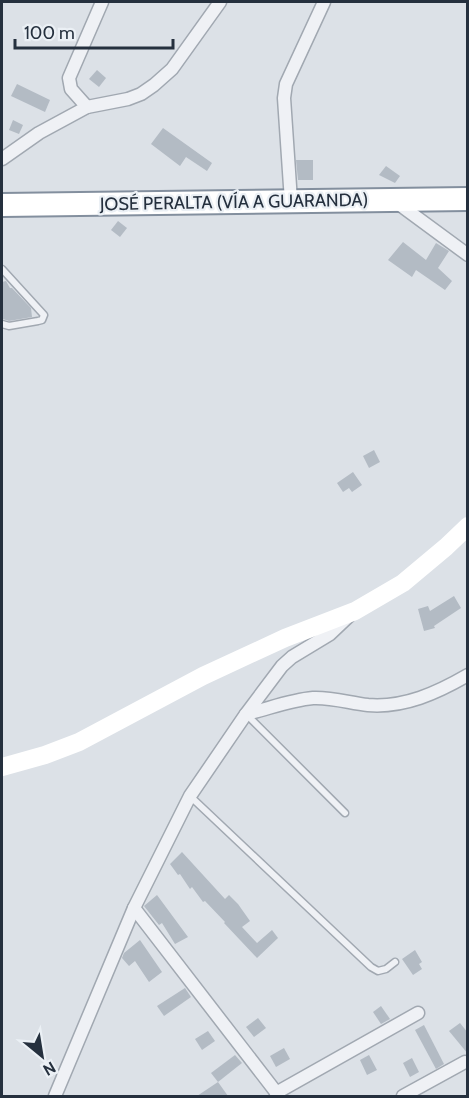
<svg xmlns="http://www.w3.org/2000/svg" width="469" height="1098" font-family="Cabin,sans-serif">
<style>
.building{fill:#b3bbc4}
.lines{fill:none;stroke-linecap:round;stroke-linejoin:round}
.lane-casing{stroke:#a1a8b1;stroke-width:9}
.street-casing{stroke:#a1a8b1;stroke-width:15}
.highway-casing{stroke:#838f9e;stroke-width:26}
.lane{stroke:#eff1f5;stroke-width:6}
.street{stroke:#eff1f5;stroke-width:12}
.secondary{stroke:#fff;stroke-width:18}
.highway{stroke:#fff;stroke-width:22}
.labels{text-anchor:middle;stroke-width:4.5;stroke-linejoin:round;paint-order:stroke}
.street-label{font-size:18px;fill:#25303e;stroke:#ebf0f5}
</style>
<rect width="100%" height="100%" fill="#dce1e7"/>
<g class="building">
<path d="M97,70l9,8 -7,9 -10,-8z"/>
<path d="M17,84l33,16 -5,12 -34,-16z"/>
<path d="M13,120l10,5 -4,9 -10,-4z"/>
<path d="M163,128l49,35 -5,8 -21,-14 -6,9 -29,-22z"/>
<path d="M296,160h17v20h-15z"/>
<path d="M386,166l14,10 -5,7 -16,-8z"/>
<path d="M118,221l9,7 -7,9 -9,-7z"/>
<path d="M403,242l23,18 10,-17 13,8 -11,17 14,13 -7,9 -29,-20 -4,7 -24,-17z"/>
<path d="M6,281l4,7h2l19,20 1,9 -23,4 -6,-2 -1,-37z"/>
<path d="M374,450l6,12 -11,6 -6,-12z"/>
<path d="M353,472l9,13 -10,7 -3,-4 -6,4 -6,-9z"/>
<path d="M454,596l7,12 -27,18 1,2 -11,3 -6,-22 10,-3 2,5z"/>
<path d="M182,852l43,47 4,-4 9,9 12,17 -8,6 15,16 15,-13 6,8 -21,20 -33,-35 1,-1 -20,-21 -2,1 -11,-15 -2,2 -10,-15 -2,1 -8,-11z"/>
<path d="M157,895l31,42 -13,7 -13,-21 -3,2 -15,-19z"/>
<path d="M140,940l22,32 -13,10 -14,-21 -6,5 -7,-8 2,-5z"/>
<path d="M415,950l7,12 -3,2 3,5 -9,6 -11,-16z"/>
<path d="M185,988l6,9 -27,19 -7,-10z"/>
<path d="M381,1006l9,13 -9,5 -8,-12z"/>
<path d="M258,1018l8,10 -12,9 -8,-10z"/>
<path d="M460,1023l8,10v21l-19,-23z"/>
<path d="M424,1025l20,39 -8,5 -21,-39z"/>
<path d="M208,1031l7,10 -13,9 -7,-11z"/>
<path d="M284,1048l6,11 -14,8 -6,-11z"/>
<path d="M235,1055l7,8 -24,19 -7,-9z"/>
<path d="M369,1055l8,15 -10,5 -7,-15z"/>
<path d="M412,1058l7,14 -9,5 -7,-14z"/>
<path d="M218,1082l10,14h-31z"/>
</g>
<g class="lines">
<g class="lane-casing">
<g id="lane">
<path d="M2,269l42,46 -2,5 -4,1 -29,5 -7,-2"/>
<path d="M246,714l99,99"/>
<path d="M191,797l180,170 7,4 8,-2 9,-7"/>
</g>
</g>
<g class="street-casing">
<g id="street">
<path d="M87,107l-16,-18 -2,-11 33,-76"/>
<path d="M2,159l37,-26 48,-26 41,-8 13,-5 13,-9 18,-16 48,-67"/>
<path d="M291,201l-7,-103 2,-14 38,-82"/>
<path d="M396,202l72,53"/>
<path d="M246,714c22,-5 44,-14 67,-16 18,-1 37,5 55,7 36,3 69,-12 100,-30"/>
<path d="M134,908l145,188"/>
<path d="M276,1093l142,-80"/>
<path d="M55,1096l79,-188 56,-112 56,-82 36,-48 10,-9 38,-23 19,-18"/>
<path d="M403,1096l62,-34"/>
</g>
</g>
<g class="highway-casing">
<path id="highway" d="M2,205l466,-6"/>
</g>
<use href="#lane" class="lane"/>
<use href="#street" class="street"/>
<path class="secondary" d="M2,767l43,-12 34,-13 124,-66 82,-38 70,-27 48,-28 43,-36 22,-21"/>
<use href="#highway" class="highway"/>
</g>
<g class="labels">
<g class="street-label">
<text transform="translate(234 202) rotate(-1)" y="6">JOSÉ PERALTA (VÍA A GUARANDA)</text>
</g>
</g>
<rect width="469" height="1098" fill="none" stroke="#25303e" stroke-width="6"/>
<g transform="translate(42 1056) rotate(150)" stroke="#ebf0f5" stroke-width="4.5" paint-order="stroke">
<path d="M0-4.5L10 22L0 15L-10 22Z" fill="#25303e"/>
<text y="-9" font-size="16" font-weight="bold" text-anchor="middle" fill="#25303e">N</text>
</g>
<path d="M15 39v9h158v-9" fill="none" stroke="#25303e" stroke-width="3"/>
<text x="24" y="39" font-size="18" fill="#25303e" stroke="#ebf0f5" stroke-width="4.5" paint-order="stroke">100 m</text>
</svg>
